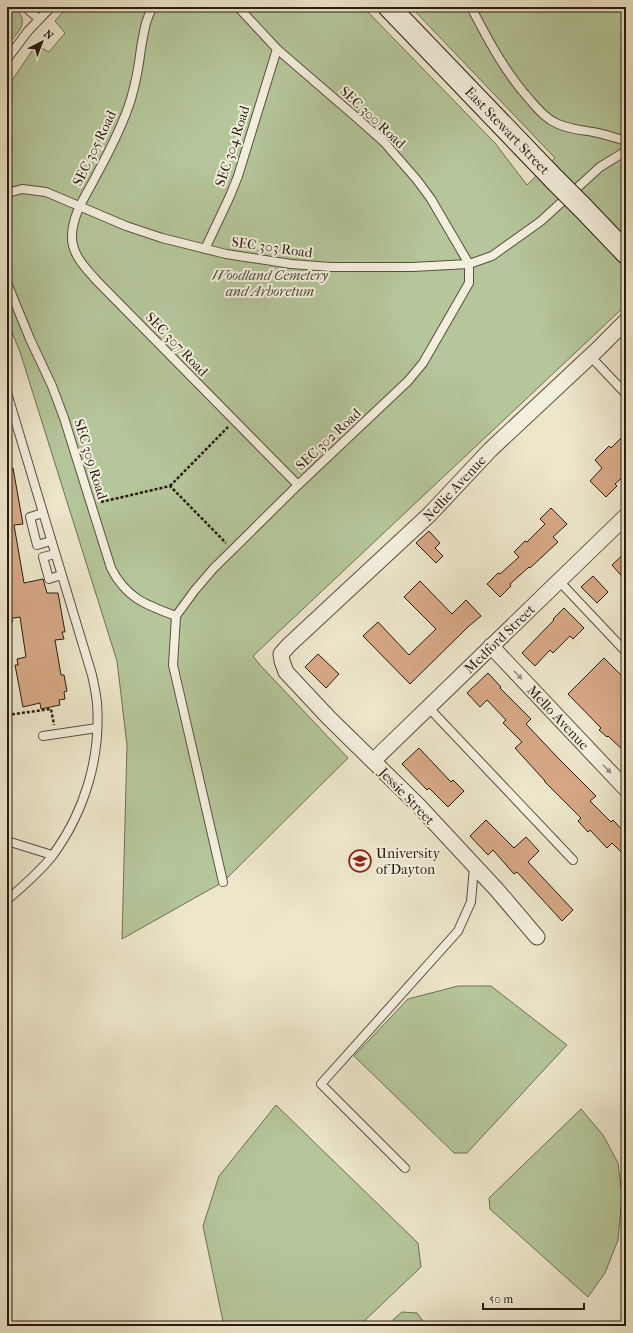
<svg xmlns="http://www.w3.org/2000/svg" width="633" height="1333" font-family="'IM FELL French Canon',serif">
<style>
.green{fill:#b4c69a;stroke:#6e7056}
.building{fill:#d7a785;stroke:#291b11}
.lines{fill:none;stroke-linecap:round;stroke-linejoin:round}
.service-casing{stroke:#5a4e40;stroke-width:10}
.minor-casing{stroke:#5a4e40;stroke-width:17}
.secondary-casing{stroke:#291b11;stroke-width:23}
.path{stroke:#291b11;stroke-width:2.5;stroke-dasharray:3 2;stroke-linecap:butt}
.service{stroke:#f3efdd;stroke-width:8}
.minor{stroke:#f3efdd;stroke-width:15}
.secondary{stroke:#f3efdd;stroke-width:21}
.secondary-bridge-casing{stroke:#291b11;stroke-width:23;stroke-linecap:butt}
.secondary-bridge{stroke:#f3efdd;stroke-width:21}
.oneway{fill:#989081}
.labels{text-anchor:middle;stroke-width:4;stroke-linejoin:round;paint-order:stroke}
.street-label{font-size:14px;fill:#291b11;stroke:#f3efdd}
.park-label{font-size:14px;font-style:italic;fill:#534e3a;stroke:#f3efdd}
.poi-label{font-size:14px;fill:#291b11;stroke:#f3efdd;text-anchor:start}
</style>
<rect width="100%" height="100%" fill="#ede6cb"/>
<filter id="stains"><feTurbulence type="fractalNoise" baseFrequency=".005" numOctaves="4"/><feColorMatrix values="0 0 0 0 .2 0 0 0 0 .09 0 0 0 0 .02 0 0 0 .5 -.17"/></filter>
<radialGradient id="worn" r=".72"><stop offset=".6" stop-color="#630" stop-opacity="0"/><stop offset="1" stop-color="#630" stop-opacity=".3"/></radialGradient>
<g class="green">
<path d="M7,7h7c18,16 3,25 -7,39z"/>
<path d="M67,7h296l132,136 32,42 28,-27 -144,-151h215v298l-373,351 7,9 88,93 -125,124 -101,57 5,-194 -10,-84 -97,-309 -13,-32v-229l3,-8 26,-38 13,7 16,-19 -10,-12z"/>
<path d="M458,986h33l76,59 -100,108h-13l-100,-97 54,-57z"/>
<path d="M276,1105l142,138 3,24 -62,59h-135l-21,-100 16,-50z"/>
<path d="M581,1109l22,26 15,28 4,33 -4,44 -13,33 -17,24 -98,-88 -1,-11z"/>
<path d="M402,1312l15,1 10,13h-41z"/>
</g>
<g class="building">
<path d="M626,433v41l-11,10 2,2 -11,11 -16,-16 12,-13 -7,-8 14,-14 2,2z"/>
<path d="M7,468h6l10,56 -9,1 10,58 19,-4 4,14h11l7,39h-3l2,7 -9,1 6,35h3l3,16 -3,1 1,7 -6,1 1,5 -19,4 -1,-6 -17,4 -8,-42h3l-1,-6 9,-2 -6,-40 -13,2z"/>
<path d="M551,508l16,16 -14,13 5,5 -28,26 -1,-1 -19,17 1,2 -11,11 -13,-13 11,-11 2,1 19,-17 -5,-5 11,-11 2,1 18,-18 -5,-5z"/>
<path d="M429,531l11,12 -5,5 8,8 -7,7 -20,-20z"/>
<path d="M626,552v29l-14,-16z"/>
<path d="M593,576l15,16 -11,11 -16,-16z"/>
<path d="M420,581l32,33 14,-14 15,16 -12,10 -59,58 -47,-48 15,-14 31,33 27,-26 -32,-32z"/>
<path d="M564,608l20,20 -11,11 -3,-3 -17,17 -3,-3 -15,16 -13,-13 32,-33 -1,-1z"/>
<path d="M318,654l21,20 -13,14 -21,-21z"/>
<path d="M604,658l22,22v17l-5,5 5,5v46l-18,-17 -1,1 -8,-7 2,-2 -33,-34z"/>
<path d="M488,673l13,14 -1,1 31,31 -5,5 33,35 37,37 -6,5 21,21 2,-2 13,14v23l-14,-14 -5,5 -17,-18 -2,2 -10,-11 3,-3 -36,-36v-1l-30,-33 7,-6 -19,-19 3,-3 -19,-20 -7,7 -13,-14z"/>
<path d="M419,748l32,34 2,-2 11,11 -16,16 -19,-19 -2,2 -25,-26z"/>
<path d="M486,820l28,28 12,-11 13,14 -11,11 45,48 -11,11 -45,-49 -3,2 -21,-24 -5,5 -18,-19z"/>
</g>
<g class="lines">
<g class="service-casing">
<g id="service">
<path d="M25,7l14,12"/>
<path d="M153,7c-8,12 -9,26 -12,41 -2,17 -5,34 -10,51 -8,26 -21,51 -34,75 -10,20 -24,38 -25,61 -1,19 13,32 24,45l202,205"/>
<path d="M238,7l39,42 80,69 27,24 33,38 14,19 38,65"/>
<path d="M471,7c17,33 34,65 59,93 8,9 16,19 28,24 11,5 23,6 35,8 12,2 22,6 33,9"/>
<path d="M7,59l21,-28 23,-24"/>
<path d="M7,196l4,-4 11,-3 24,3 80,34 36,12 64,16 65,10 40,3h81l57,-3 23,-8 49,-35 59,-54 26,-16"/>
<path d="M205,249l25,-53 8,-20 39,-127"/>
<path d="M7,283l23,56 22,47 12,32 47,150c15,30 35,37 65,48"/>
<path d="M590,356l36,38"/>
<path d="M7,393l85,282c2,9 4,19 5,28 4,54 -12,108 -44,152 -13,17 -30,31 -46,45"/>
<path d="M43,513l-13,4 7,28 14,-4"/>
<path d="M55,554l-12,3 6,22 12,-4"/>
<path d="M559,581l67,71"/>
<path d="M428,707l145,153"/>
<path d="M43,736l54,-8"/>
<path d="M7,841l45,14"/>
<path d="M223,882l-50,-217 3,-49 19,-26 18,-21 85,-84 110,-104 15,-18 46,-80v-19"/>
<path d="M405,1168l-84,-84 137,-153 13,-29 3,-35"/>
</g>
</g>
<g class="minor-casing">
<g id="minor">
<path id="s1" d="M491,646l135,143"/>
<path id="s2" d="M373,761l253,-245"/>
<path id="s3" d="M537,937l-40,-47 -79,-85 -89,-87 -43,-46 -4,-11 -1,-7 8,-9 141,-131 60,-64 107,-100 29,-29"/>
</g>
</g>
<g class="secondary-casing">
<g id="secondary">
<path id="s4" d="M389,7l166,173"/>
<path d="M583,208l43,45"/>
</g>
</g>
<g class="path">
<path d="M170,486l58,-59"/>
<path d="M101,502l69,-16 56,57"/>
<path d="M7,621h6"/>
<path d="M7,715l44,-6 3,16"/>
</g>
<use href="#service" class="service"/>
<use href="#minor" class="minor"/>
<use href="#secondary" class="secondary"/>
<g class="secondary-bridge-casing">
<path id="secondary-bridge" d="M555,180l28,28"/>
</g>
<use href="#secondary-bridge" class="secondary-bridge"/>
</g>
<defs><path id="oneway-solid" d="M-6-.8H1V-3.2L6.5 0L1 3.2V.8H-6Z"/></defs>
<g class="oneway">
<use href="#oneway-solid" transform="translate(518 675) rotate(46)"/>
<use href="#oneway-solid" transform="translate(607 769) rotate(46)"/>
</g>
<defs>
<g id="university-ring" transform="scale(1.15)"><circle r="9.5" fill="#f3efdd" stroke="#8f2418" stroke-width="1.5"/><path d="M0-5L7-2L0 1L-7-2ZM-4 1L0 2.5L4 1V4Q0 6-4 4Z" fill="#8f2418"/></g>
</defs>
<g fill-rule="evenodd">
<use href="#university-ring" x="360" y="861"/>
</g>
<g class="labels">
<g class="street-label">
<text transform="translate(373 117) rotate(43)" y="5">SEC 300 Road</text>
<text dy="5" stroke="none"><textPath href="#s4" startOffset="171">East Stewart Street</textPath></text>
<text transform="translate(232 146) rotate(-72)" y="5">SEC 304 Road</text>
<text transform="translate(94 148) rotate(-64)" y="5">SEC 305 Road</text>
<text transform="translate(272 247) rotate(8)" y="5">SEC 303 Road</text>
<text transform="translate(177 344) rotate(46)" y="5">SEC 307 Road</text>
<text transform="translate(328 439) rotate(-43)" y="5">SEC 302 Road</text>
<text transform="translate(91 459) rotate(73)" y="5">SEC 309 Road</text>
<text dy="5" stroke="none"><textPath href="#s3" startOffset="624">Nellie Avenue</textPath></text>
<text dy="5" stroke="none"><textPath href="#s2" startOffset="176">Medford Street</textPath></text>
<text dy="5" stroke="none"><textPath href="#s1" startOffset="98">Mello Avenue</textPath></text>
<text transform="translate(407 796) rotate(46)" y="5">Jessie Street</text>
</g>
<g class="park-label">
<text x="270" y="280">Woodland Cemetery<tspan x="270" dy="16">and Arboretum</tspan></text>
</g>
<g class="poi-label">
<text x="376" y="858">University<tspan x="376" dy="16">of Dayton</tspan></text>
</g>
</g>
<rect width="633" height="1333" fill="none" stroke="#ede6cb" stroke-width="24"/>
<rect x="8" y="8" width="617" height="1317" fill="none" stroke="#291b11" stroke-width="2"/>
<rect x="12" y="12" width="609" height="1309" fill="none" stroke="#291b11"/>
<g transform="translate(42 42) rotate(42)" stroke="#f3efdd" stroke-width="3" paint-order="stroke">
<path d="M0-3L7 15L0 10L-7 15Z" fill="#291b11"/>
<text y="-6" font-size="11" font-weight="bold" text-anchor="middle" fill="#291b11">N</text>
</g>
<path d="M483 1303v6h101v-6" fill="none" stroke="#291b11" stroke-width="2"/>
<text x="489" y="1303" font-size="12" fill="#291b11" stroke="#f3efdd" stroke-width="3" paint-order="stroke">50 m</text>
<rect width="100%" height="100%" filter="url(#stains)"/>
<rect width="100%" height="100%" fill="url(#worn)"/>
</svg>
